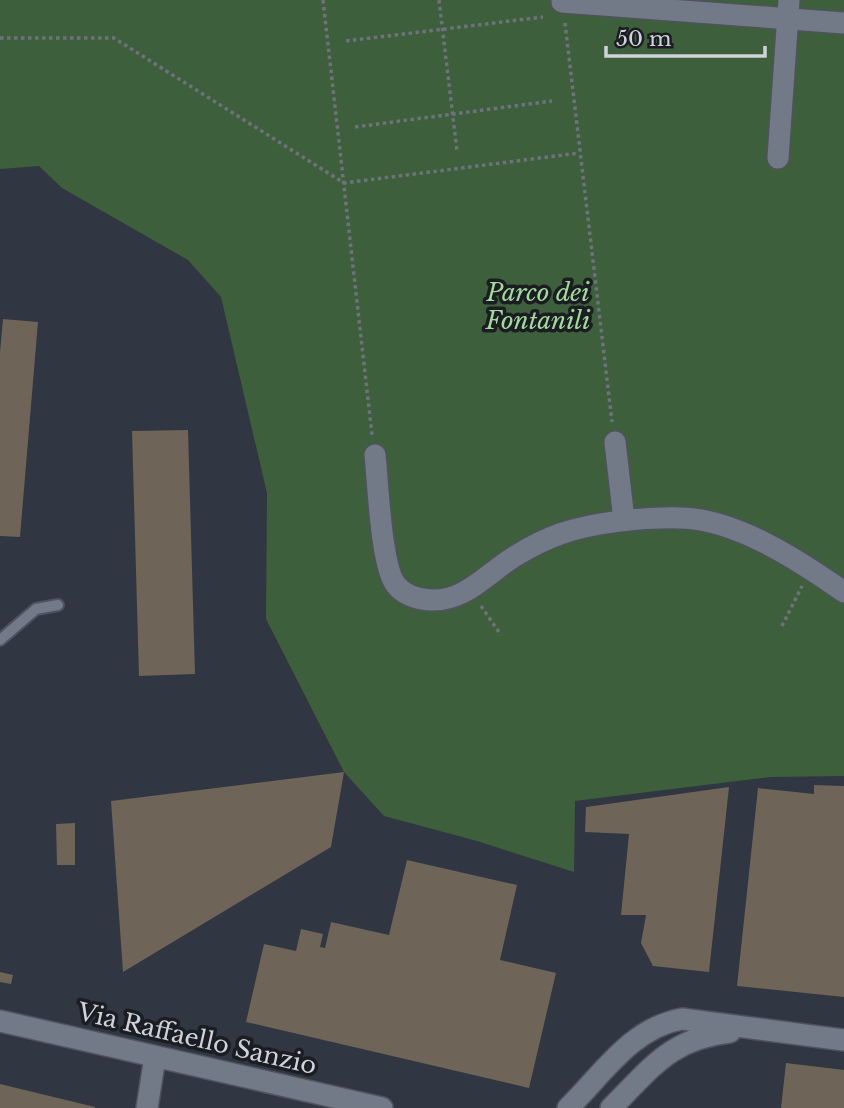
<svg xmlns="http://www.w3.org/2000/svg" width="844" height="1108" font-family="'Libre Baskerville',serif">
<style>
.green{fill:#3e5f3b}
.building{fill:#6e6457}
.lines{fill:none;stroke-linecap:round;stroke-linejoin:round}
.lane-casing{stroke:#4f535e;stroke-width:14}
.street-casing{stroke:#4f535e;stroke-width:24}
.path{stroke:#6d727c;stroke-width:3.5;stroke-dasharray:3.5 3.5;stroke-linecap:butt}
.lane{stroke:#727987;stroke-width:10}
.street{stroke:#727987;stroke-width:21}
.labels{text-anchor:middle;stroke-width:7;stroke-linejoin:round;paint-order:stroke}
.park-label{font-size:24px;font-style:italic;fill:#a2da9c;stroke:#1b1d23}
.street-label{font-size:24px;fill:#cfd2da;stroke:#1b1d23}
</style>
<rect width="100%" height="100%" fill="#303642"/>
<path class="green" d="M0,0h844v776l-73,1 -196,24 -1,71 -97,-31 -93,-25 -40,-44 -78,-153 1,-126 -46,-196 -33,-37 -126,-72 -23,-22 -39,3z"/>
<g class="building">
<path d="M3,319l35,3 -18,215 -20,-1v-184z"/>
<path d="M188,430l7,244 -56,2 -7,-245z"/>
<path d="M344,772l-13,75 -208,125 -12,-171z"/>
<path d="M814,785l30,1v211l-107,-11 21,-198 56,6z"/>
<path d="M729,787l-20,185 -56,-6 -12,-23 5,-28h-25l8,-81 -44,-2 1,-25z"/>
<path d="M75,823v42h-18l-1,-41z"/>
<path d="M407,860l110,25 -17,75 56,13 -27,115 -283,-66 18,-78 32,7 5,-22 22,5 -3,13 5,1 6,-26 58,13z"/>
<path d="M0,972l13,3 -2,9 -11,-2z"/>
<path d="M786,1063l58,7v38h-63z"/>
<path d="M0,1084l95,23v1h-95z"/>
</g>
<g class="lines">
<g class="lane-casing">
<path id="lane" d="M0,640l36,-31 22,-4"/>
</g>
<g class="street-casing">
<g id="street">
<path d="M562,2l282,21"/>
<path d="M778,158l11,-158"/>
<path d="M615,442l9,78"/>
<path d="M375,455c3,27 6,112 21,130 8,10 22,14 34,15 36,2 58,-28 87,-45 13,-8 29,-16 43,-21 34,-12 85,-17 121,-16 55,1 119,43 163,74"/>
<path d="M0,1021l382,87"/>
<path d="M147,1108l8,-51"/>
<path d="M568,1108c35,-34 63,-80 114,-89l162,21"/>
<path d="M611,1108c41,-40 58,-69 119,-76"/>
</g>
</g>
<g class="path">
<path d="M323,0l49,435"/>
<path d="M439,0l18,151"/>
<path d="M565,23l47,399"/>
<path d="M0,38h114l230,145 235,-30"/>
<path d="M346,41l197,-24"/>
<path d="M355,127l197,-26"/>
<path d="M481,606l20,29"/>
<path d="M782,626l20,-40"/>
</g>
<use href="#lane" class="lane"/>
<use href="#street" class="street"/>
</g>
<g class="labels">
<g class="park-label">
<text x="538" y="301">Parco dei<tspan x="538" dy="28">Fontanili</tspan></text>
</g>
<g class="street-label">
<text transform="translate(197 1039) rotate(13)" y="8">Via Raffaello Sanzio</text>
</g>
</g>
<path d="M606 46v10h159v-10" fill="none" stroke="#cfd2da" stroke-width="3.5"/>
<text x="616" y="46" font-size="21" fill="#cfd2da" stroke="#1b1d23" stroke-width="5" paint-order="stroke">50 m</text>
</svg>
